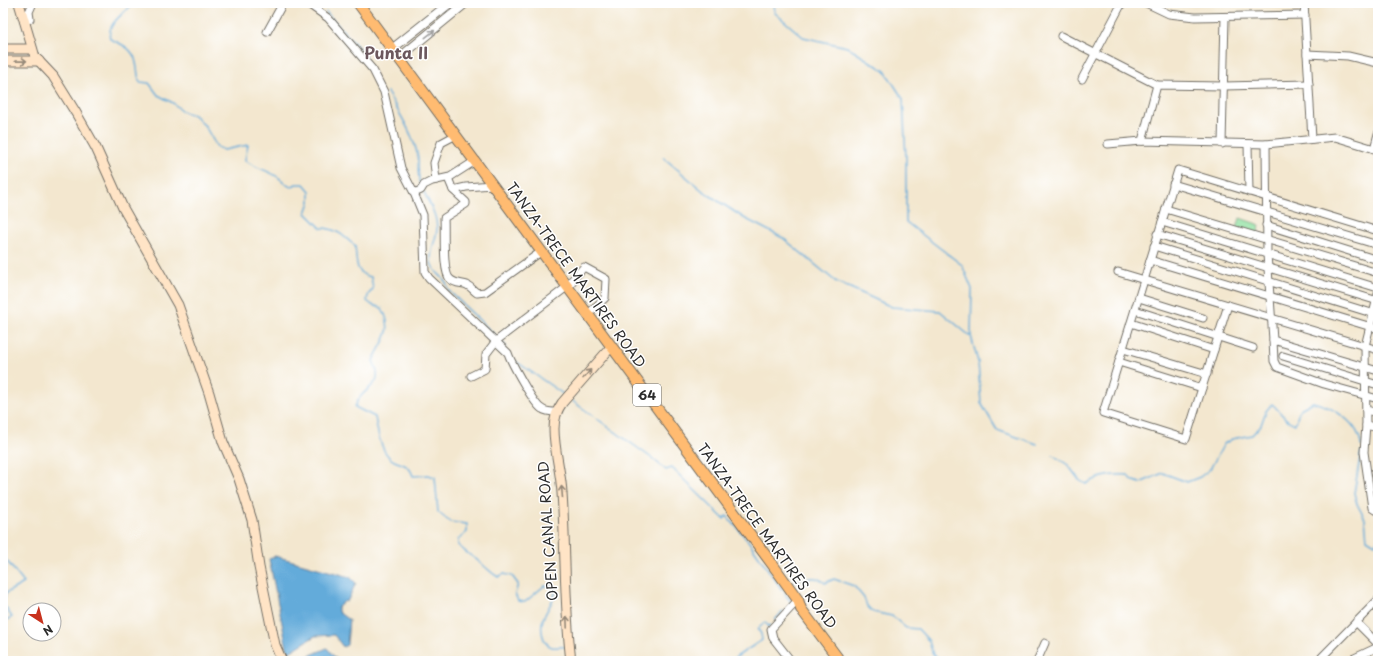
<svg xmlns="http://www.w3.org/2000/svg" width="1381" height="664" font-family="'Playpen Sans',sans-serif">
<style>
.pitch{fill:#90e0a0;stroke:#5e8666}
.water{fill:#63abda;stroke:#476b82}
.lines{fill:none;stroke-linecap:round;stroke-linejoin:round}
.stream{stroke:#63abda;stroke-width:1.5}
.minor-casing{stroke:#716d64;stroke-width:9}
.tertiary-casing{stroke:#716d64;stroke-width:10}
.secondary-casing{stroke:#716d64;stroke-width:11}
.primary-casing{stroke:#716d64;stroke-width:12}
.minor{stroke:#fff;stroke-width:7}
.tertiary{stroke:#fff;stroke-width:8}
.secondary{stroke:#ffe4c6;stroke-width:9}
.primary{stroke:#ffbb71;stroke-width:10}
.oneway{stroke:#a0a0a0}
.oneway2{stroke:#958878}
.labels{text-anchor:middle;stroke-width:3;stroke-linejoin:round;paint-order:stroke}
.shield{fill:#fff;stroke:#6b6b6b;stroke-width:1}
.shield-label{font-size:13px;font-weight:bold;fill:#2b2b2b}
.street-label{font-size:14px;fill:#2b2b2b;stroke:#fff}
.quarter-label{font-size:16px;font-weight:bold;fill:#6c585e;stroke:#fff}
</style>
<rect width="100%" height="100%" fill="#fff"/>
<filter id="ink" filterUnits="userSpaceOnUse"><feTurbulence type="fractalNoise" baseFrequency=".025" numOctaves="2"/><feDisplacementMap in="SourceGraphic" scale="8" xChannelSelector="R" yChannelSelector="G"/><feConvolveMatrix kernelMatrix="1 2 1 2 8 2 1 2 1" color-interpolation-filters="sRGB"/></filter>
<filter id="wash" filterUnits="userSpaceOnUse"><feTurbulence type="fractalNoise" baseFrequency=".012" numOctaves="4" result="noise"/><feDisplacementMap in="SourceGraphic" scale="16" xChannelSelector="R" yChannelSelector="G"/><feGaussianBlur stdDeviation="0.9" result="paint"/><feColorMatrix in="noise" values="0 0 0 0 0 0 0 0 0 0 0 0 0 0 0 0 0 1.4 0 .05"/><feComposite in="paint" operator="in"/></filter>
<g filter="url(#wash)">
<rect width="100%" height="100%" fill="#f3e7cf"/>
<path class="pitch" d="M1240,218l20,7 -3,10 -20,-7z"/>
<g class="water">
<path d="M275,556l75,21 6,6 -9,19 -2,-1 -7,6v5l11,8 -2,25 -4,2 -9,-12 -19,1 -27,17 -19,-94z"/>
<path d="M327,648l11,13h-41z"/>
</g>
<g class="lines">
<g class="stream">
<path d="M132,3c-8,12 -26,20 -22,36 12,5 24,10 26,24 2,7 1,13 4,19l9,1 9,12 15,8 10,9 11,3 11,11 12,21 7,3 24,-5 -3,15c11,9 24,10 34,18 5,3 6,7 12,9l5,-3h8l6,7v11l-4,11 15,15c15,0 23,8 34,18 2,15 -1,28 16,31l2,12 -5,6 -1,6 5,4 10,3c13,24 1,31 -9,53 14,28 -11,23 -18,46l20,10c2,12 5,31 14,40 8,9 19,3 24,19l15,-1 7,2 3,35 12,10 17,2v8l-9,8v5c7,8 17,12 25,20 6,5 8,8 15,12l6,-3 8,2 6,8 -3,10 3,7 7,1 19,-16 8,-1 4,5c-2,11 -9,19 -13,29 -3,9 -1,25 9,28 4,1 9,-1 13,0"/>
<path d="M774,3l1,10 28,24 44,10 38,24 18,28 3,60v63l56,43 10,24 -1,47 7,26 3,41 16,27 40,14"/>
<path d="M326,12l40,44"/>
<path d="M387,92c11,19 25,40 30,61 3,11 -1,22 4,33"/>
<path d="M664,158l39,33 41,27 39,20 52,43 57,26 48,4 30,25"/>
<path d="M424,192c6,13 16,28 12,43 -2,9 -6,18 -5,27 2,12 17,15 17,28l48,46"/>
<path d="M502,342l4,5"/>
<path d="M514,360l49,34"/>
<path d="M571,400l82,59 13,11 6,-2 52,51 3,-3 22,26 33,48"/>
<path d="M1361,452l-7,41 3,11 8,15 2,20 8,5 3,-3"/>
<path d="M1053,455l15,10 12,16 6,3c13,-8 27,-10 42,-9l3,5 9,3 23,-10 24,9 13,-5 10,-8 14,-25 8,-5 20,-4 9,-10 5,-14 6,-7c9,7 11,16 23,20l5,-15 13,-7c20,5 47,21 48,44"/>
<path d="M3,559l4,2 17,22 -18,10 -3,11 9,13 -9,5"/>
<path d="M791,583c14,-3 22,-10 34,0l9,-4 20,7 10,12 3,8 6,6 19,4 14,12 12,1 11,12 4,14 9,6"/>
<path d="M784,593l8,10"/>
<path d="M775,620l8,-9"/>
<path d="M575,658l4,3"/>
<path d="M733,661l3,-4 26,-17 -1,-6 -3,-5 7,-7 4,5 1,-2"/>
</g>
</g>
</g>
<g filter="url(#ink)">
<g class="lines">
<g class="minor-casing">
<g id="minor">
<path d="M307,3l21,15 45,52 11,22 17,76 13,25"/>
<path d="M1146,3l23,11 26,3 110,-2"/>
<path d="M1304,3l8,136"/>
<path d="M24,22l6,-3 -1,-7 4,-9"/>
<path d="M267,32l16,-29"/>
<path d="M1061,36l96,49"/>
<path d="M1307,54l41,2 30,7"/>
<path d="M1082,79l40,-76"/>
<path d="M1142,141l15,-56 67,1 85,-2"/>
<path d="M1108,144l34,-3 124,3 69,-7 43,13"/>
<path d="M1222,144l3,-127"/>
<path d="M1248,144l1,48"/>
<path d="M1266,144l1,110 6,86 105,31"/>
<path d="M1374,149l4,-15"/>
<path d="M475,161l-25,16 -18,4 -8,4 -3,5 -7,3 9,22 2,57 4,6 79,75c3,9 26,52 34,56 4,3 10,3 15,3"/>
<path d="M448,178l5,12 13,-3 26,-2"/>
<path d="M436,180l-2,-17 7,-20 15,-8"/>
<path d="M1173,184l205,61"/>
<path d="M453,190l13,12v2l-22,14c1,13 -2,54 6,61 5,5 12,4 17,6 4,2 7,6 10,8l8,-1 57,-41"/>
<path d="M1166,209l212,64"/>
<path d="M1162,222l216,66"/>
<path d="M1266,225l112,35"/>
<path d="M1157,234l221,67"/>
<path d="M1154,246l224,69"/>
<path d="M1150,260l228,69"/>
<path d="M1118,272l260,78"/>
<path d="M1378,294l-13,52 1,79 -2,27 8,56 3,2h3"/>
<path d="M1139,298l64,20"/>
<path d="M1228,305l-42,134 -83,-26 75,-243 200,61"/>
<path d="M1135,310l118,38"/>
<path d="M1131,323l83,27"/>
<path d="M1273,340l1,21 3,6 47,17 54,15"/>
<path d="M1123,349l84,25"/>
<path d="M1283,356l95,29"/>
<path d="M1119,362l83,26"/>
<path d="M471,376l14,-7 1,-15 10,-13 76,-58 -1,-2 13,-14 22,12 -1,19 -17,16"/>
<path d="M1366,410l12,3"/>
<path d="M1366,425l12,3"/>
<path d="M1356,622l22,22"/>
<path d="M791,661l-18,-23 -2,-9 27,-29"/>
<path d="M1037,661l8,-18"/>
<path d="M1318,661l60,-61"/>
<path d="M1348,661l30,-14"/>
</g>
</g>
<g class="tertiary-casing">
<g id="tertiary">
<path d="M392,49l58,-46"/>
<path d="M399,58l67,-55"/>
</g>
</g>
<g class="secondary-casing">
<g id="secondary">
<path d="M19,3l16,54 18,19 23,37 20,35 27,60 55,97 31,88 14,49 16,37 13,41 7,47 16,78 7,16"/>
<path d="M3,49h29"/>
<path d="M3,61h36"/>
<path d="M571,661c-7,-56 -5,-112 -9,-168 -1,-21 -8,-43 -8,-64 0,-9 3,-19 8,-26l49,-56"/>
</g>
</g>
<g class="primary-casing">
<path id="primary" d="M358,3l420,569 20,28 3,9 39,52"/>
</g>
<use href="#minor" class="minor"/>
<use href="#tertiary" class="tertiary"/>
<use href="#secondary" class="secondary"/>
<use href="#primary" class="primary"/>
</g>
<defs><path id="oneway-shaft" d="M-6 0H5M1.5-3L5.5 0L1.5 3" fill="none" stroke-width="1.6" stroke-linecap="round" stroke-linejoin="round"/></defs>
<use class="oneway" href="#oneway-shaft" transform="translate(430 34) rotate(-38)"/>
<g class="oneway2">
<use href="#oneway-shaft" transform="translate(21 61) rotate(-1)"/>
<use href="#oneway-shaft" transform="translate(587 374) rotate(-49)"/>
<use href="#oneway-shaft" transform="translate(562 492) rotate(-95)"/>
<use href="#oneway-shaft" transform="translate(567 622) rotate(-92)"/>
</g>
</g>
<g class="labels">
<rect class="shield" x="633" y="384" width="28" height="22" rx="3"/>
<g class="shield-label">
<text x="647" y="400">64</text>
</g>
<g class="street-label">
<text transform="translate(576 275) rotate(54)" y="5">TANZA-TRECE MARTIRES ROAD</text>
<text transform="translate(548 531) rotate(-94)" y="5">OPEN CANAL ROAD</text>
<text transform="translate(767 536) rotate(54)" y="5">TANZA-TRECE MARTIRES ROAD</text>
</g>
<g class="quarter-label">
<text x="396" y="59">Punta II</text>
</g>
</g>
<rect width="1381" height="664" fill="none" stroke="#fff" stroke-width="16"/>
<g transform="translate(42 622) rotate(144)"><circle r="19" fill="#ffffff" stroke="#aaaaaa"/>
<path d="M0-3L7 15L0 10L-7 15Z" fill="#c8321e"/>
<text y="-6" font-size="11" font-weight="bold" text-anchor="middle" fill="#2b2b2b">N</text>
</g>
</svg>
